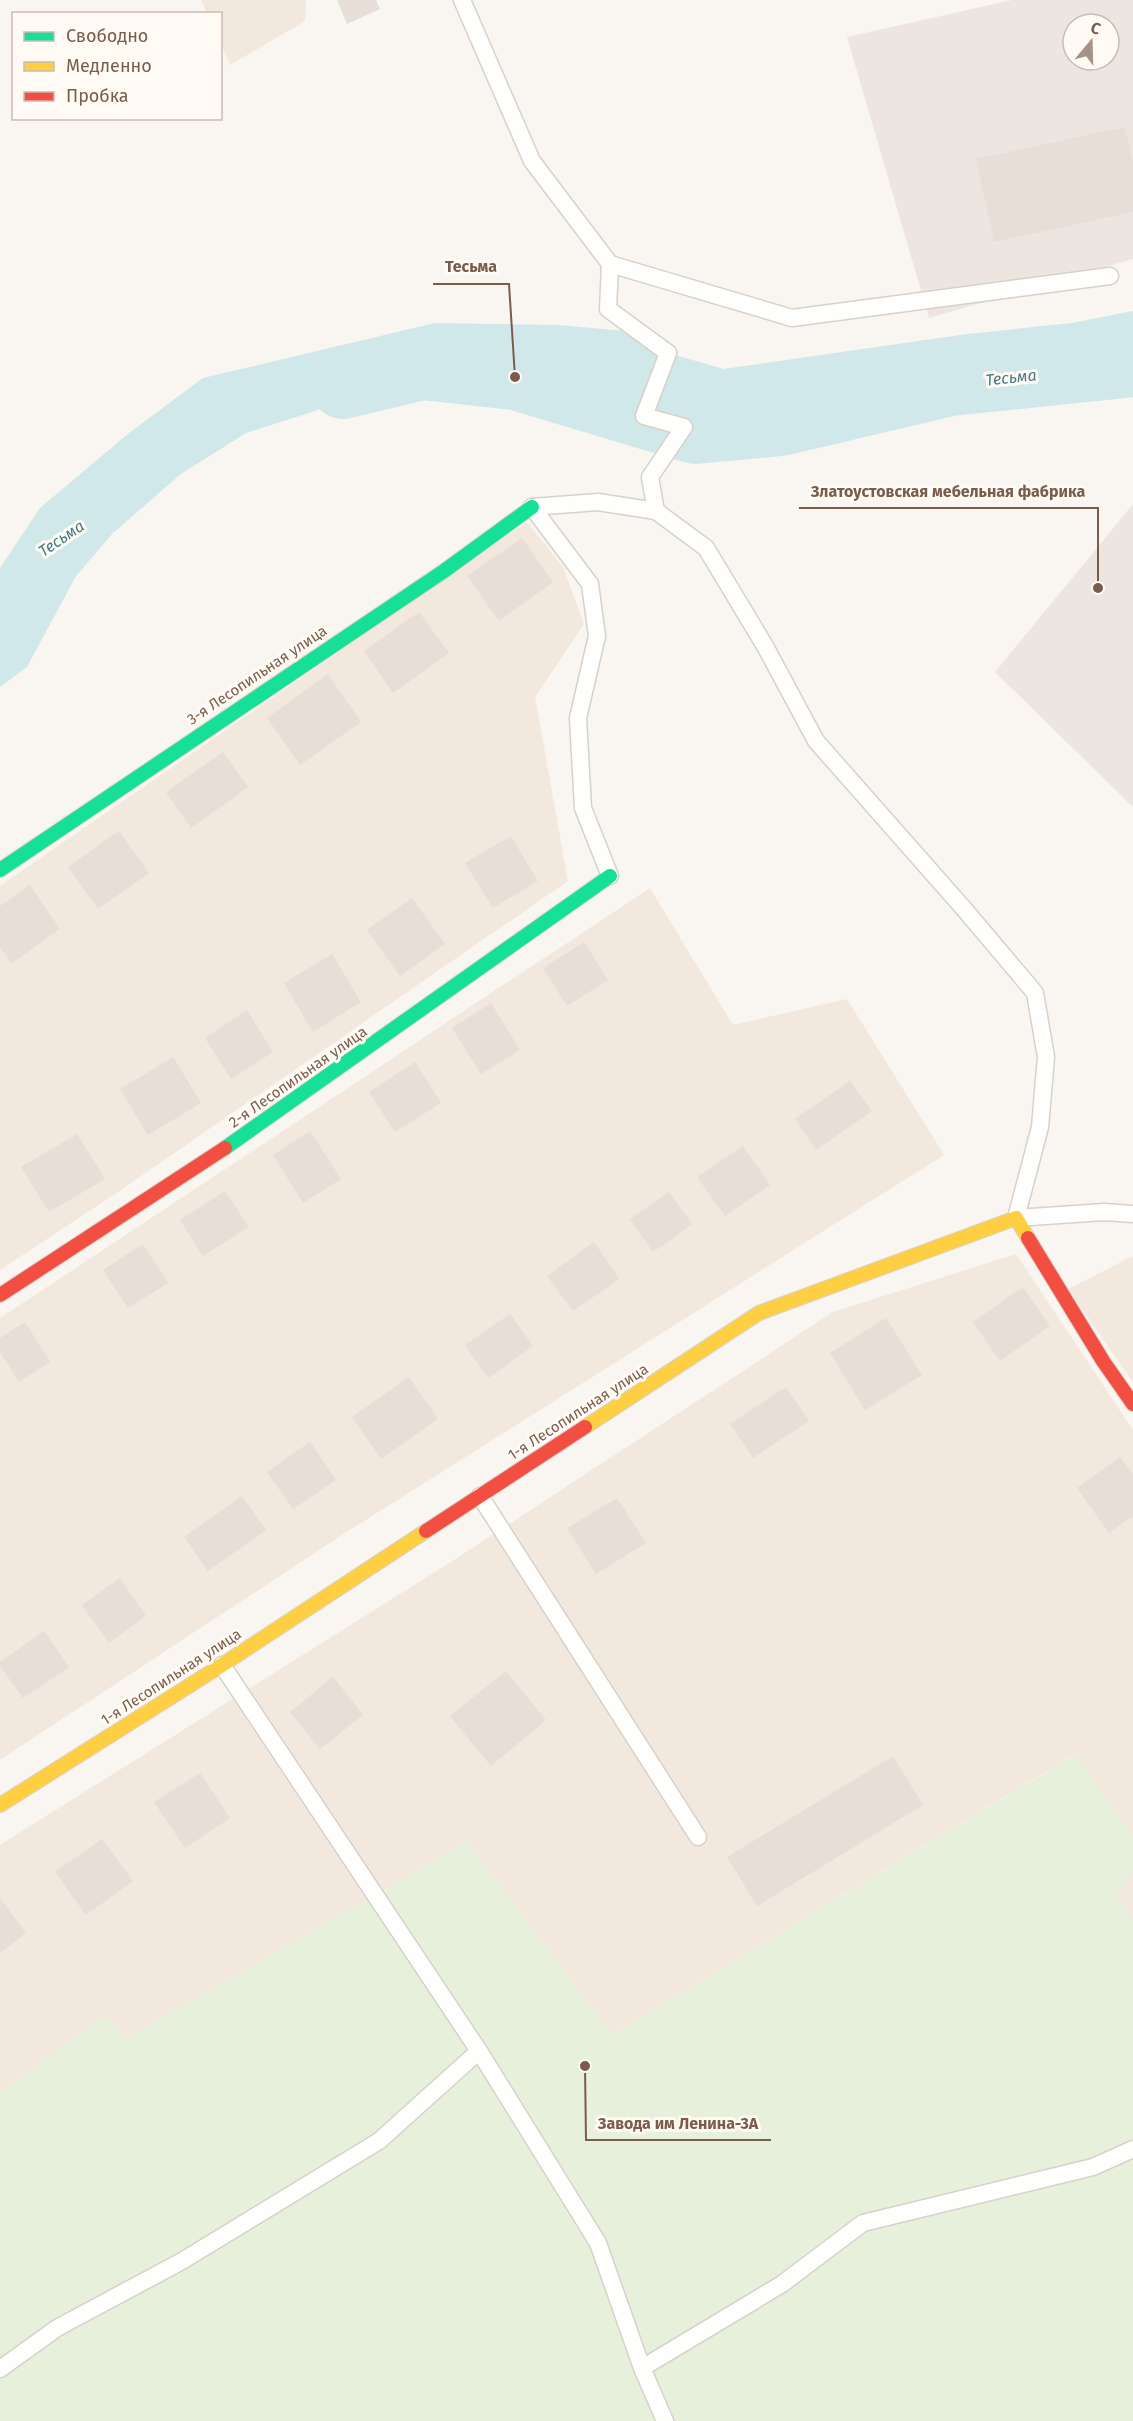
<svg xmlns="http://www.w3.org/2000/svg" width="1133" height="2421" font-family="'Fira Sans',sans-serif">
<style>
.residential{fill:#f2e8de}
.industrial{fill:#ede5e0;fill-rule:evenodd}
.green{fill:#e7f0db}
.water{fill:#d0e8ea}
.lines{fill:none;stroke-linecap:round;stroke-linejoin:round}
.river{stroke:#d0e8ea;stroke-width:66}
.building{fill:#e6ded7}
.lane-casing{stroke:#d7d1cb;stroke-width:19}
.fast-casing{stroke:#d9d2cb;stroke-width:16}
.slow-casing{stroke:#d9d2cb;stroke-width:16}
.jam-casing{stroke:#d9d2cb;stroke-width:16}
.lane{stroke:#fefefd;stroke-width:16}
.fast{stroke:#16e098;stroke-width:14}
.slow{stroke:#ffcf43;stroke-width:14}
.jam{stroke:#f24e42;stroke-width:14}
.labels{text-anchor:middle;stroke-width:6;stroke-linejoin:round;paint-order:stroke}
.street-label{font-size:15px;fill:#7a5c4d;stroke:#fffaf3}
.water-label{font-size:16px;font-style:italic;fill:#437c86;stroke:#fffaf3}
.leader{fill:none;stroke:#7a5c4d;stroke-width:2}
.callout-dot{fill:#7a5c4d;stroke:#fffaf3;stroke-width:2}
.callout-label{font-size:16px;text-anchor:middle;font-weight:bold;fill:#7a5c4d;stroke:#fffaf3;stroke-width:6;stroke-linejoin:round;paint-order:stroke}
</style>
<rect width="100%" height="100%" fill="#f9f5f0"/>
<g class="residential">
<path d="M201,0h105l-1,21 -75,44 -9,-21 -1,-30 -13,-1z"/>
<path d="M527,522l36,45 21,57 -49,73 33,184 -453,313 -115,76v-384z"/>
<path d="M650,888l83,137 114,-26 97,156 -599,378 -345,227v-442z"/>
<path d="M1016,1254l117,176v406l-59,-81 -462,280 -145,-193 -341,197 -22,-23 -104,77v-248l451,-283 382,-250z"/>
<path d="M1133,1256v126l-65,-93z"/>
<path d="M1133,1870v51l-19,-26z"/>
</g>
<g class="industrial">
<path d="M1012,0h121v259l-204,59 -82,-281zM1073,24h36v36h-36z"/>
<path d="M1133,504v303l-138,-135z"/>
</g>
<path class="green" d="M1075,1755l58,81v34l-18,25 18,26v500h-1133v-328l104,-77 22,23 341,-197 145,193z"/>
<path class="water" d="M1133,311v42l-9,2 -137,13 -126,26 -103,35 -74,-2 -30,-3 -53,-27 -41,-12 -112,-21 -67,18 -66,29 -69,22 -65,41 -68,59 -37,43 -49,91 -27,20v-119l40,-60 89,-75 74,-55 232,-55 123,2 67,6 43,22 56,16 243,-35 105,-11z"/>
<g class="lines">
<path class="river" d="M343,386l80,-19 92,10 180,54 86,-8 170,-40 182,-19"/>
</g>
<g class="building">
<path d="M337,0h39l4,9 -33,15z"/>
<path d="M1125,127l8,36v49l-139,30 -18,-83z"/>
<path d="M522,538l31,44 -54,39 -32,-45z"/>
<path d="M419,612l30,41 -56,40 -29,-42z"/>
<path d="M328,674l33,48 -61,43 -33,-47z"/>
<path d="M223,752l25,35 -57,41 -25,-36z"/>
<path d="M119,831l30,42 -51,36 -30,-42z"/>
<path d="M511,836l27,45 -45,27 -28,-45z"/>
<path d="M30,885l30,44 -48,34 -12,-16v-41z"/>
<path d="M412,898l33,46 -45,32 -33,-46z"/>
<path d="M584,942l24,38 -41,26 -24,-38z"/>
<path d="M332,954l29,48 -48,30 -29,-49z"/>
<path d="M491,1003l29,47 -39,24 -29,-46z"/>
<path d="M247,1010l26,42 -42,27 -26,-41z"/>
<path d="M173,1057l28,46 -53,32 -28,-46z"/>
<path d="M415,1062l26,41 -46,29 -26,-40z"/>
<path d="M850,1081l22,30 -56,39 -21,-31z"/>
<path d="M310,1131l31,48 -38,24 -30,-48z"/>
<path d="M77,1134l28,45 -56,33 -28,-45z"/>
<path d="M743,1146l27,39 -45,31 -28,-39z"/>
<path d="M225,1191l24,36 -46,29 -23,-36z"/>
<path d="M669,1192l23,32 -39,28 -23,-33z"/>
<path d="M594,1242l25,37 -46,32 -26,-35z"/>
<path d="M143,1244l25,39 -40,25 -25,-38z"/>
<path d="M1023,1287l27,39 -50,35 -27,-39z"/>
<path d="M510,1314l23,32 -45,32 -23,-33z"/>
<path d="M886,1318l36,57 -57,35 -35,-57z"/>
<path d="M25,1322l25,40 -31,20 -19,-30v-14z"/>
<path d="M409,1377l29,42 -57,40 -29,-42z"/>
<path d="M786,1387l23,34 -56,37 -23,-34z"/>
<path d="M310,1442l26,38 -43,29 -26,-37z"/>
<path d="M1120,1457l13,17v42l-24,17 -32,-45z"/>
<path d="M242,1496l24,34 -58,41 -24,-34z"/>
<path d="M617,1498l29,45 -50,31 -29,-46z"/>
<path d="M120,1578l26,38 -37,27 -27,-38z"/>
<path d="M44,1631l25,36 -46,31 -23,-32v-4z"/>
<path d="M506,1671l40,49 -55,46 -41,-50z"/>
<path d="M333,1677l30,38 -43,34 -30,-37z"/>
<path d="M893,1756l30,49 -166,101 -30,-49z"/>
<path d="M200,1773l30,45 -45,30 -31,-46z"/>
<path d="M102,1839l31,42 -47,34 -31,-43z"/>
<path d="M0,1898l26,35 -26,20z"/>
</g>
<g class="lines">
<g class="lane-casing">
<g id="lane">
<path d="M462,0l70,161 78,103 182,54 318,-42"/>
<path d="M610,264l-2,45 60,44 -24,63 40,11 -34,50 6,34"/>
<path d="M532,507l66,-5 58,9 50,37 59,98 51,95 149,169 70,83 11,64 -6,70 -24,91 88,-6 29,2"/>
<path d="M532,507l58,77 7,52 -19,82 5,90 27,68"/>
<path d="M480,1496l218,341"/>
<path d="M222,1665l257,386 119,192 44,125 23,53"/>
<path d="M642,2368l140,-84 81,-61 230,-56 40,-18"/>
<path d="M0,2369l57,-41 125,-67 197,-120 100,-90"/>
</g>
</g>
<g class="fast-casing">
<g id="fast">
<path d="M0,870l444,-299 88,-64"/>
<path d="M225,1148l385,-272"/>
</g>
</g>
<g class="slow-casing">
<g id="slow">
<path d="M585,1427l174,-114 257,-95 12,20"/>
<path d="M0,1805l222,-140 204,-134"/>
</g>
</g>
<g class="jam-casing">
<g id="jam">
<path d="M1028,1238l75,123 30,43"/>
<path d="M0,1295l225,-147"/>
<path d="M426,1531l159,-104"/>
</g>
</g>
<use href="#lane" class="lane"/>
<use href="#fast" class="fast"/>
<use href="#slow" class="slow"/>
<use href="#jam" class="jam"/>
</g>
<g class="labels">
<g class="street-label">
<text transform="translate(257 675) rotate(-34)" y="5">3-я Лесопильная улица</text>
<text transform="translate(298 1077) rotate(-35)" y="5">2-я Лесопильная улица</text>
<text transform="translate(578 1412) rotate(-33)" y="5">1-я Лесопильная улица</text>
<text transform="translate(171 1677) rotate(-33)" y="5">1-я Лесопильная улица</text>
</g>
<g class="water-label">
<text transform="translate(1011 377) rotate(-6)" y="6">Тесьма</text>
<text transform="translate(61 538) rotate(-34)" y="6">Тесьма</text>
</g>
</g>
<path class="leader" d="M515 377L509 284H433M1098 588L1098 508H799M585 2066L586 2140H771"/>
<g class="callout-dot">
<circle cx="515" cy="377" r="6"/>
<circle cx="1098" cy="588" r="6"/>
<circle cx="585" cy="2066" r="6"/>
</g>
<g class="callout-label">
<text x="471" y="272">Тесьма</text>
<text x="948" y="497">Златоустовская мебельная фабрика</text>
<text x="678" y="2129">Завода им Ленина-3А</text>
</g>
<rect x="12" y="12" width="210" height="108" fill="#fffaf3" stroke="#cabbb1" stroke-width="1.5"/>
<rect x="24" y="32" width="30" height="9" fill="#16e098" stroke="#cabbb1" stroke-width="1.5"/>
<text x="66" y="42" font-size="18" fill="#7a5c4d">Свободно</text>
<rect x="24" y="62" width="30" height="9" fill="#ffcf43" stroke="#cabbb1" stroke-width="1.5"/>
<text x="66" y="72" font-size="18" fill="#7a5c4d">Медленно</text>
<rect x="24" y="92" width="30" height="9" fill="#f24e42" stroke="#cabbb1" stroke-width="1.5"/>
<text x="66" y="102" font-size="18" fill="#7a5c4d">Пробка</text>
<g transform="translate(1091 42) rotate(19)"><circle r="28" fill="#fffaf3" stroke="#cabbb1" stroke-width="1.5"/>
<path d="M0-4.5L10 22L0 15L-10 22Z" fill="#a69286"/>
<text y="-9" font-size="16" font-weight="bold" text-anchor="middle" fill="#7a5c4d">С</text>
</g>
</svg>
